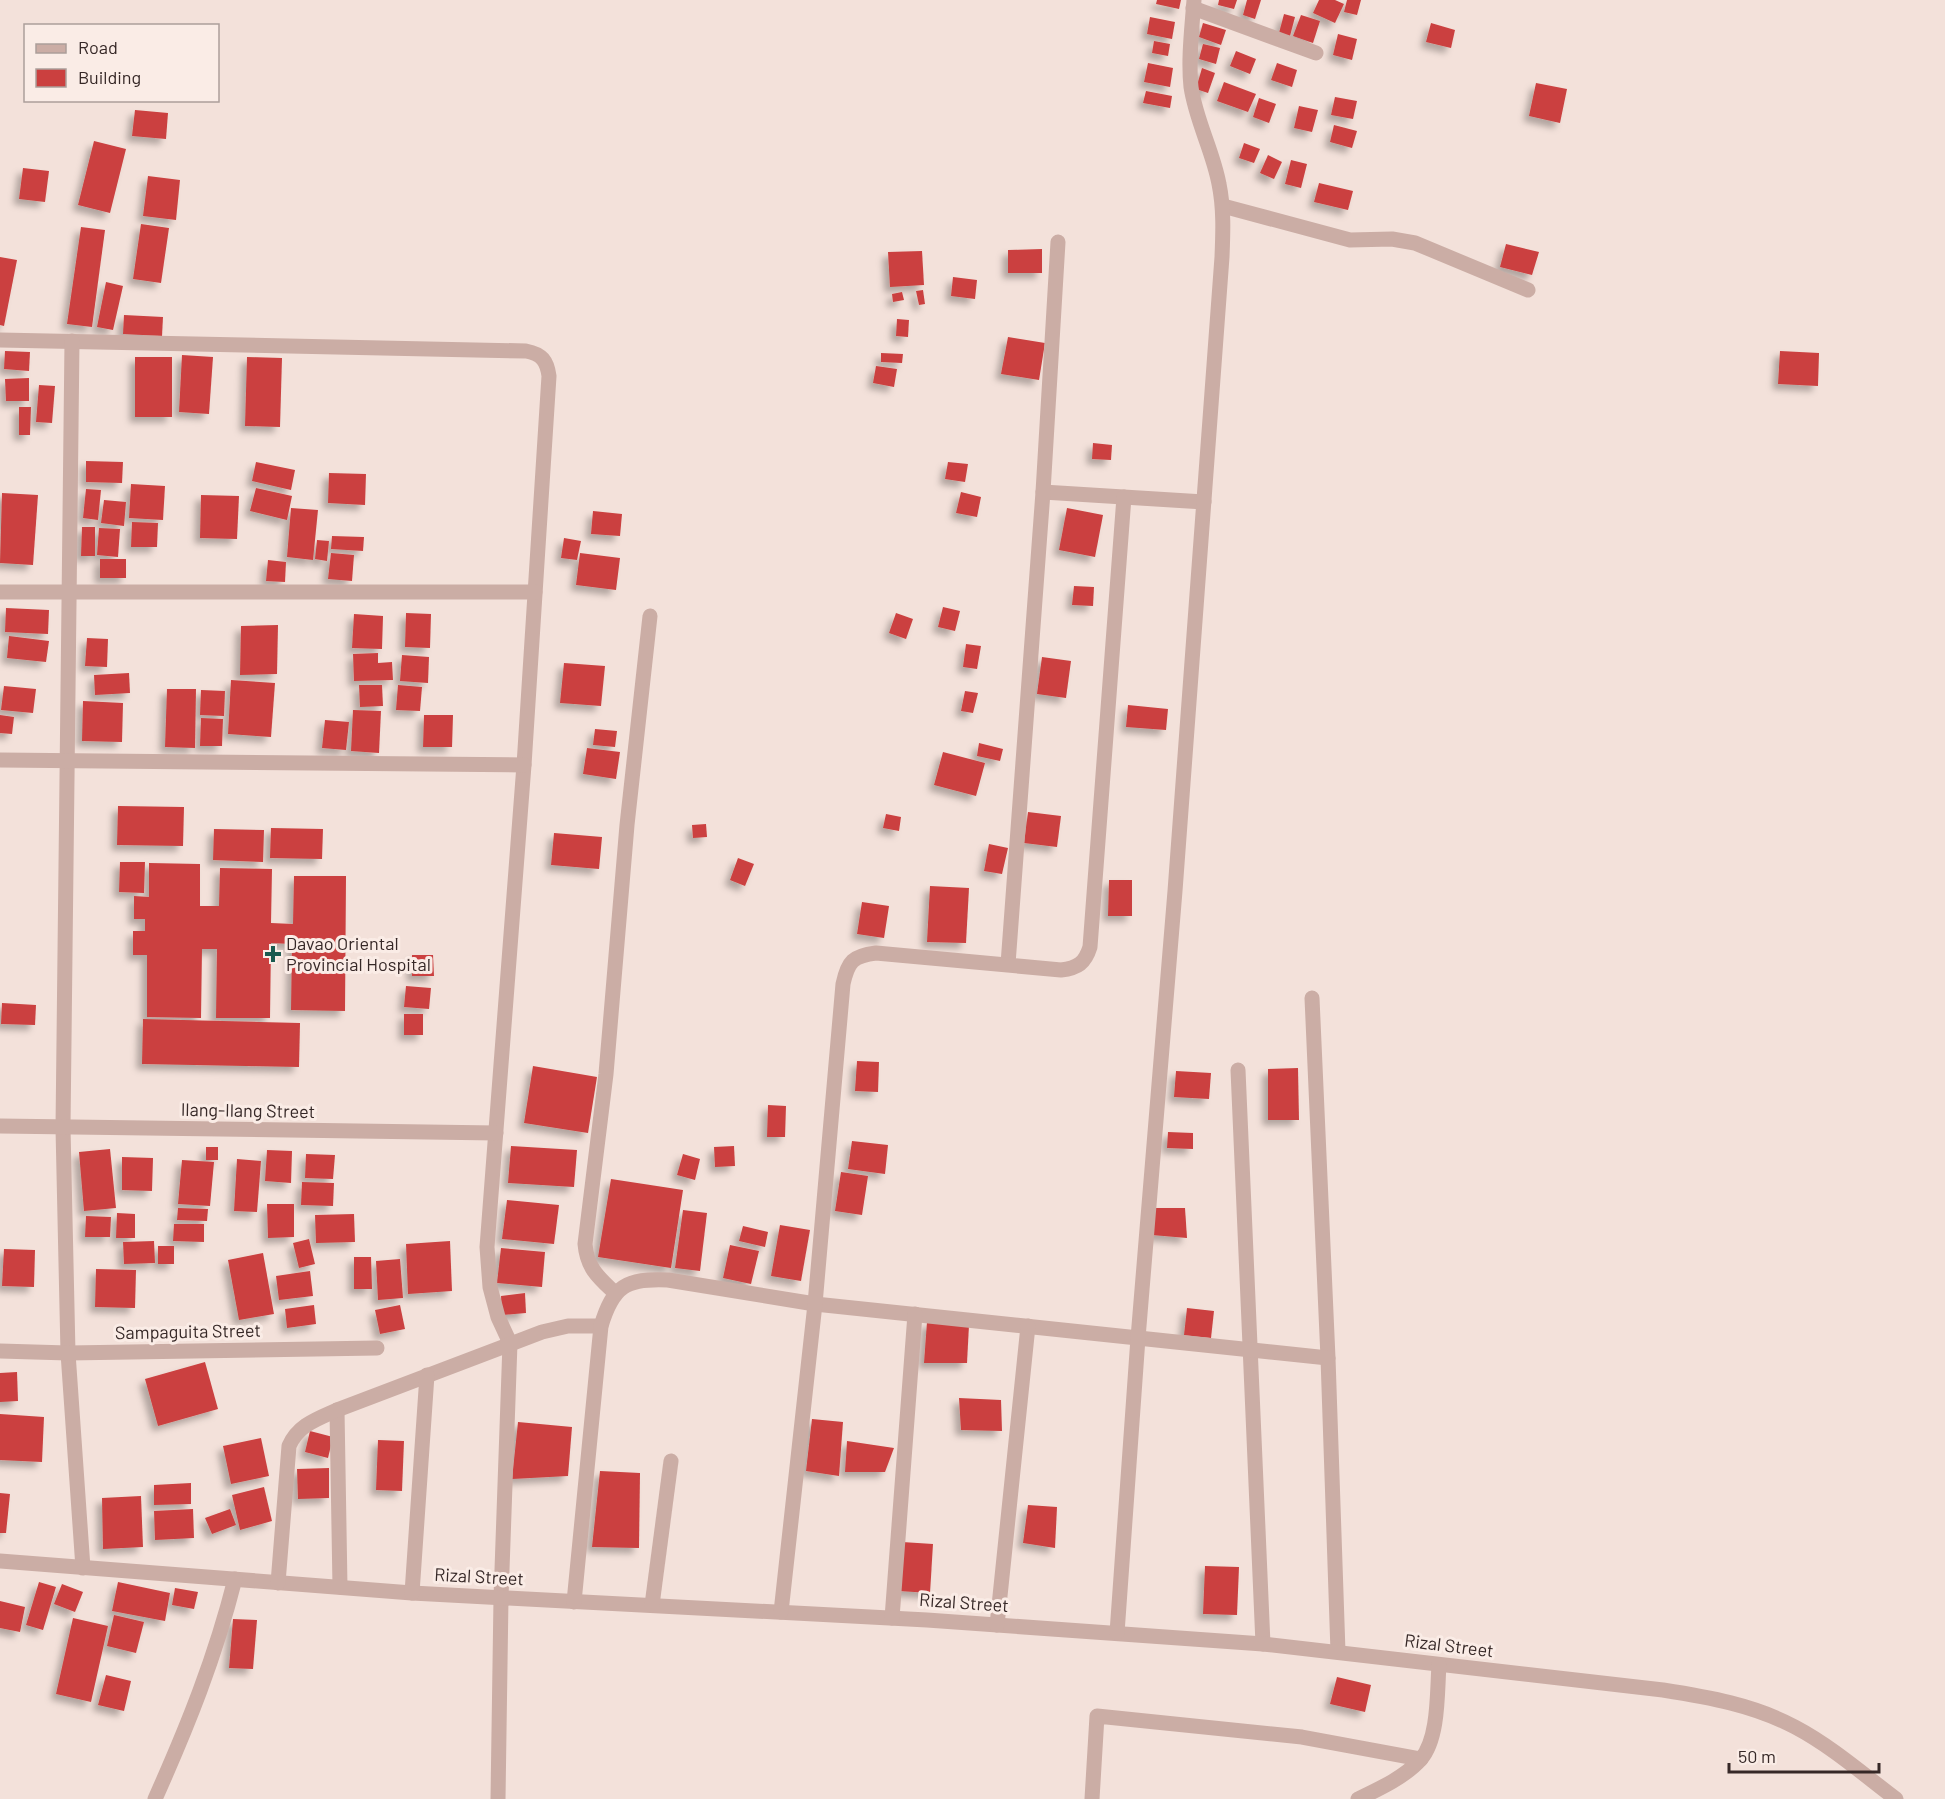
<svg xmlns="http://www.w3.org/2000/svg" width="1945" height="1799" font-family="Barlow,sans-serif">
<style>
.building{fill:#cb403f;filter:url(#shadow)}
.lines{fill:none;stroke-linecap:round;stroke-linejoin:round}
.minor{stroke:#cbada5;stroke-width:15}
.poi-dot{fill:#1a5a4f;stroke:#faece6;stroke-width:2}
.labels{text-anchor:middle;stroke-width:6;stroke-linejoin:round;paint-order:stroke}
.poi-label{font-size:18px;fill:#362827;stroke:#faece6;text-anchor:start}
.street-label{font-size:18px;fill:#362827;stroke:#faece6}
</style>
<defs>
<filter id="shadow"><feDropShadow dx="-5.5" dy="5.5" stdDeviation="3" flood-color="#0004"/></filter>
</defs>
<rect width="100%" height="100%" fill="#f3e1da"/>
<g class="building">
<path d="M1157,0h24l-2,9 -23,-5z"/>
<path d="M1219,0h18l-3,9 -16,-4z"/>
<path d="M1247,0h14l-6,19 -12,-4z"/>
<path d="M1319,0h16l9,4 -9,19 -22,-10z"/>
<path d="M1347,0h14l-4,15 -13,-3z"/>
<path d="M1284,14l11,3 -5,19 -11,-3z"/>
<path d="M1301,15l19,6 -7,22 -20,-7z"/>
<path d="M1150,17l25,5 -3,17 -25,-5z"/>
<path d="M1203,23l23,7 -5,15 -22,-8z"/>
<path d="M1431,23l24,7 -4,18 -25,-6z"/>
<path d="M1338,34l19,5 -5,21 -19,-5z"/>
<path d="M1154,41l16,3 -2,12 -16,-3z"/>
<path d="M1203,44l17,4 -4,16 -17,-5z"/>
<path d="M1236,51l20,8 -6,15 -20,-8z"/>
<path d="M1148,63l25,5 -3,19 -26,-5z"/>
<path d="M1277,63l20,7 -5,17 -21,-7z"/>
<path d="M1202,68l13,5 -7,20 -12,-4z"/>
<path d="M1224,82l32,12 -8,18 -31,-11z"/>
<path d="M1536,83l31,6 -7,34 -31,-7z"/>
<path d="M1146,91l26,5 -2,12 -27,-5z"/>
<path d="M1335,97l22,4 -4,18 -22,-4z"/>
<path d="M1259,98l17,6 -7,19 -16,-6z"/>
<path d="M1299,106l19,4 -6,22 -18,-4z"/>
<path d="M135,110l33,3 -2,26 -34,-3z"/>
<path d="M1334,125l23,6 -5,17 -22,-6z"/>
<path d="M94,141l32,8 -16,64 -32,-8z"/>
<path d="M1244,143l16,6 -6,14 -15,-5z"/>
<path d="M1268,155l14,7 -8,17 -14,-6z"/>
<path d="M1291,160l16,4 -6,24 -16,-4z"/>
<path d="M23,168l26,3 -4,31 -26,-3z"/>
<path d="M148,176l32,4 -4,40 -33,-4z"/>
<path d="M1319,183l34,8 -5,19 -34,-8z"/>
<path d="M141,224l28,4 -8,55 -28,-4z"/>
<path d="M81,227l24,3 -13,97 -25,-3z"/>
<path d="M1506,244l33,8 -7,23 -32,-8z"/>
<path d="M1042,249v24h-34v-23z"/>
<path d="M922,251l2,34 -34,2 -2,-35z"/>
<path d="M0,257l17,3 -13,66 -4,-1z"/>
<path d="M953,277l24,3 -2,19 -24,-3z"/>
<path d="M106,282l17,4 -10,44 -16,-3z"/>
<path d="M923,290l2,14 -6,1 -3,-14z"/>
<path d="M902,292l2,8 -11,2 -1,-8z"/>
<path d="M124,315l39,2 -1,19 -39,-2z"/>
<path d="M897,319l12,1 -1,17 -12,-1z"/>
<path d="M1008,337l37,6 -6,37 -38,-6z"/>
<path d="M5,351l25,1 -1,19 -25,-2z"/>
<path d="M1780,351l39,2 -1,33 -40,-2z"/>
<path d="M881,353l22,1 -1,9 -21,-1z"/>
<path d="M182,355l31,2 -4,57 -30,-2z"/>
<rect x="135" y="357" width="37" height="60"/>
<path d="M247,357l35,1 -2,69 -35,-1z"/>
<path d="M876,366l21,3 -3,18 -21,-4z"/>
<path d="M29,378v23h-23l-1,-22z"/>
<path d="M39,385l16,1 -3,37 -16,-1z"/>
<path d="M19,407h12l-1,28h-11z"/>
<path d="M1093,443l19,2 -1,15 -19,-1z"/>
<path d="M86,461l37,1 -1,21 -36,-1z"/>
<path d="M256,462l39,8 -4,20 -39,-9z"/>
<path d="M948,462l20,2 -3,18 -20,-3z"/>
<path d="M329,473l37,1 -1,31 -37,-2z"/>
<path d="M131,484l34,2 -2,34 -34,-2z"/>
<path d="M256,488l36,8 -5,24 -37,-9z"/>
<path d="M86,489l15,1 -3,30 -15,-2z"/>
<path d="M961,492l20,5 -4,20 -21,-4z"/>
<path d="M2,493l36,2 -5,70 -33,-2z"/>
<path d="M201,495l38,1 -2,43 -37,-1z"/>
<path d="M104,500l22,2 -2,24 -23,-3z"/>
<path d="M291,508l27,2 -5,50 -26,-3z"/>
<path d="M1067,508l36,7 -8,42 -36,-7z"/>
<path d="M593,511l29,3 -2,22 -29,-2z"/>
<path d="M132,522l26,1 -1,24h-26z"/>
<path d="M82,527h13v29h-14z"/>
<path d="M99,528l21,1 -2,28 -21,-2z"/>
<path d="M332,536l32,1 -1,14 -32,-2z"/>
<path d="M564,538l17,3 -4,19 -16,-2z"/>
<path d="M317,540l12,1 -2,20 -12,-2z"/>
<path d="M331,553l23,2 -2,26 -24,-2z"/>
<path d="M580,553l40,5 -4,32 -40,-5z"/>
<rect x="100" y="559" width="26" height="19"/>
<path d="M268,560l18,2 -1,20 -19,-1z"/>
<path d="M1074,586l20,1 -1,19 -21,-1z"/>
<path d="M943,607l17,4 -5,20 -17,-4z"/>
<path d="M6,608l43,2 -1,24 -43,-2z"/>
<path d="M406,613l25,1 -1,34 -25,-1z"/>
<path d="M896,613l17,6 -7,20 -17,-6z"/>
<path d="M354,614l29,2 -1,33 -30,-1z"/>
<path d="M278,625l-1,49 -37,1 1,-49z"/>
<path d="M9,636l40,5 -3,21 -39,-4z"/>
<path d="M87,638l21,1 -1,28 -22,-1z"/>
<path d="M966,644l15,2 -4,23 -14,-2z"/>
<path d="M378,653v10l14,-1 1,18 -39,1 -1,-27z"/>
<path d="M402,655l27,2 -1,26 -28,-2z"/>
<path d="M1042,657l29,4 -5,37 -29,-4z"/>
<path d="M564,663l41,3 -4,40 -41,-3z"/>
<path d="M129,673l1,20 -35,2 -1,-20z"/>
<path d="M231,680l44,3 -4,54 -43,-3z"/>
<path d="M359,685h23l1,21 -23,1z"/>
<path d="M398,685l24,2 -2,24 -24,-1z"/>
<path d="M4,686l32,3 -3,24 -32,-3z"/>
<path d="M167,689h29l-1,59 -30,-1z"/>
<path d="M201,690l24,1 -1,25 -24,-1z"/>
<path d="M965,691l13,2 -5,20 -12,-2z"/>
<path d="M83,701l40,2 -1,39 -40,-1z"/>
<path d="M1128,705l40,4 -2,21 -40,-3z"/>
<path d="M353,710l28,1 -2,42 -28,-2z"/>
<path d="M0,715l14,2 -2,17 -12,-1z"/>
<path d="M424,715h29l-1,32h-29z"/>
<path d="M201,718l22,1 -1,27h-22z"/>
<path d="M325,720l24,2 -3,28 -24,-2z"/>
<path d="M595,729l22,2 -2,16 -22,-2z"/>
<path d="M979,743l24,6 -3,12 -23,-5z"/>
<path d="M587,748l33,4 -4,27 -33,-5z"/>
<path d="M943,752l42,11 -9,33 -42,-11z"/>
<path d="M118,806l66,1 -1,39 -66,-1z"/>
<path d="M1028,812l33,4 -4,31 -33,-4z"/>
<path d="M886,814l15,3 -2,14 -16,-3z"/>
<path d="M706,824l1,13 -14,1 -1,-13z"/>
<path d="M271,828l52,1 -1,30 -52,-1z"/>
<path d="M214,829l50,1 -1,32 -50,-2z"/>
<path d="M554,833l48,4 -3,32 -48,-4z"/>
<path d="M989,844l19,4 -6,26 -18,-3z"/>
<path d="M738,858l16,6 -9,22 -15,-6z"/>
<path d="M120,862h25l-1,31 -25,-1z"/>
<path d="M149,863l51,1v42h19l1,-38 52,1 -1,54 22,1 1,-48h52l-1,135 -54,-1 1,-66 -21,-1 -1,75h-54l1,-69h-15l-1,69 -54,-1v-62h-14v-24h12v-12h-11v-23l15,1z"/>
<path d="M1109,880h23v36h-24z"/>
<path d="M930,886l39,2 -3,55 -39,-1z"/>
<path d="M862,902l27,4 -5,32 -27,-4z"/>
<path d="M412,955h21l1,21h-22z"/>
<path d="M406,986l25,2 -2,21 -25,-2z"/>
<path d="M2,1003l34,2 -1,20 -34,-1z"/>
<rect x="404" y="1014" width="19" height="21"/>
<path d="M143,1019l157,4 -1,44 -157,-3z"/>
<path d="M857,1061l22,1 -1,30 -23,-1z"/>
<path d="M533,1066l64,11 -9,56 -64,-10z"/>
<path d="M1298,1068l1,52h-31v-51z"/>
<path d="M1176,1071l35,2 -2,26 -35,-2z"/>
<path d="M768,1105l18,1 -1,31h-18z"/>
<path d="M1168,1132l25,1v16l-26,-1z"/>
<path d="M852,1141l36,4 -3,29 -37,-5z"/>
<path d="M511,1146l66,4 -3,37 -66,-4z"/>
<path d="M734,1146l1,20 -20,1 -1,-20z"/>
<rect x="206" y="1147" width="12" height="13"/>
<path d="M110,1149l6,59 -32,3 -5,-59z"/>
<path d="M267,1150l25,1 -1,32 -26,-2z"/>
<path d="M306,1154l29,1 -2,24 -28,-1z"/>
<path d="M683,1154l17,5 -5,21 -18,-5z"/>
<path d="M122,1157l31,1 -1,33 -30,-1z"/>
<path d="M237,1159l24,2 -4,51 -23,-1z"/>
<path d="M182,1160l32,2 -4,44 -32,-2z"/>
<path d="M841,1172l27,4 -6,39 -27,-4z"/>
<path d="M611,1179l72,11 -12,78 -73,-11z"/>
<path d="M302,1182l32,1 -1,23 -32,-1z"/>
<path d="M507,1200l52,5 -5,39 -52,-5z"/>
<path d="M267,1204h27v33l-26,1z"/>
<path d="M178,1208l30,1 -1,12 -30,-1z"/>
<path d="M1155,1208h30l2,30 -35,-3z"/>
<path d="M683,1210l24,3 -7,58 -25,-3z"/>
<path d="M117,1213l18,1v24h-19z"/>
<path d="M354,1214l1,28 -39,1 -1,-28z"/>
<path d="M86,1216l25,1 -1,20h-25z"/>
<path d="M174,1224h30v18l-31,-1z"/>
<path d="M780,1225l30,5 -9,51 -30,-5z"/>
<path d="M743,1226l25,6 -3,15 -26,-6z"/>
<path d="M309,1239l6,25 -16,4 -6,-25z"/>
<path d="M154,1241l1,22 -31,1 -1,-22z"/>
<path d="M450,1241l2,50 -44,3 -2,-50z"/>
<path d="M730,1245l29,6 -8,33 -28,-6z"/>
<rect x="158" y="1246" width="16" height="18"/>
<path d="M501,1248l44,4 -3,35 -45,-4z"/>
<path d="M4,1249l31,1 -1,37 -32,-1z"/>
<path d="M263,1253l11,61 -35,6 -11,-60z"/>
<path d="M354,1257h17l1,32h-18z"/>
<path d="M400,1259l3,39 -25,2 -2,-39z"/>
<path d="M96,1269l40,1 -1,38 -40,-1z"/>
<path d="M310,1271l3,25 -34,4 -3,-24z"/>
<path d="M525,1293l1,20 -24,2 -1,-19z"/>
<path d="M314,1305l2,19 -29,4 -2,-19z"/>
<path d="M400,1305l5,24 -25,5 -5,-24z"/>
<path d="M1187,1308l27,3 -3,27 -27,-3z"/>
<path d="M927,1322l42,3 -2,38h-43z"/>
<path d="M205,1362l13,47 -60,17 -13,-47z"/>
<path d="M17,1372l1,29 -18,1v-29z"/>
<path d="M959,1398l42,2 1,31 -41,-1z"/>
<path d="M0,1414l44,3 -2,45 -42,-2z"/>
<path d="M812,1419l31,3 -4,54 -33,-5z"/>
<path d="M518,1422l54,5 -4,49 -56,3z"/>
<path d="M310,1431l23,6 -5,21 -23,-6z"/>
<path d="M261,1438l8,38 -38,8 -8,-38z"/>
<path d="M378,1440l26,1 -2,50 -26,-1z"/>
<path d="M847,1441l47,7 -9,24h-40z"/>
<path d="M329,1468v30l-31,1 -1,-30z"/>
<path d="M600,1471l40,2 -1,75 -47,-1z"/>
<path d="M191,1483v21l-37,1v-20z"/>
<path d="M264,1487l8,34 -32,9 -8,-35z"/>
<path d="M0,1493l10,1 -4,39h-6z"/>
<path d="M141,1496l2,51 -40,2 -1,-51z"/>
<path d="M1028,1505l29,2 -2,41 -32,-5z"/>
<path d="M193,1509l1,29 -39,2 -1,-29z"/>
<path d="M230,1509l6,16 -24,9 -7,-16z"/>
<path d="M902,1542l31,2 -3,49 -31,-2z"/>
<path d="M1205,1566l34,1 -2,48 -34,-1z"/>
<path d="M39,1582l17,5 -13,43 -17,-5z"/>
<path d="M118,1582l52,11 -5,28 -53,-10z"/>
<path d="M62,1584l21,8 -8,20 -21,-8z"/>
<path d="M175,1588l23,4 -4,17 -22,-4z"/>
<path d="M0,1601l25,6 -5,25 -20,-4z"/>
<path d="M114,1615l30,7 -8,31 -29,-7z"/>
<path d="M73,1618l35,8 -17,76 -35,-8z"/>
<path d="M233,1619l24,1 -4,49 -24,-1z"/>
<path d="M106,1675l25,6 -7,30 -26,-6z"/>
<path d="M1337,1677l34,8 -6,27 -35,-8z"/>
</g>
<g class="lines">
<g class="minor">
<path d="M1193,8l123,45"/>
<path d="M1223,206l127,34 42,-1 23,4 113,47"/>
<path d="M0,340l526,11c16,3 21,10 23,25l-25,389 -37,482 3,40 8,30 12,26 -9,255 -3,201"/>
<path d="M72,341l-9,787 5,225 15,215"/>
<path d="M1043,492l161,10"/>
<path d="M0,592h535"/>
<path d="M0,760l524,5"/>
<path d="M1008,964l35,-472 15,-250"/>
<path d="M1312,998l16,360 10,294"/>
<path d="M1238,1070l25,574"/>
<path d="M0,1126l496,7"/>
<path d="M615,1293c-17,-16 -28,-25 -30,-49l21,-170 21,-249 23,-209"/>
<path d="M0,1351l68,2 309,-5"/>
<path d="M337,1410l3,177"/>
<path d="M0,1561l412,32 515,27 336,24 400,46c45,7 91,15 132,37 36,19 68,47 101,72"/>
<path d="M278,1583l11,-137c9,-21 28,-27 48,-36l205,-78 26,-6h33"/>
<path d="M412,1593l15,-218"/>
<path d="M574,1602l27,-276c12,-40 25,-48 67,-46l147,24 513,54"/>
<path d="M652,1605l19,-144"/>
<path d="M781,1612l34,-308 28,-320c5,-23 10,-28 33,-31l185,17c17,-2 24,-7 29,-23l34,-450"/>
<path d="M892,1618l23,-304"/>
<path d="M997,1625l31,-299"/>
<path d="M1117,1633l21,-295 37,-447 47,-634c1,-24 2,-49 -3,-73 -6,-33 -23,-63 -28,-97 -3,-28 1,-59 3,-87"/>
<path d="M155,1799c33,-74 60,-141 80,-220"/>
<path d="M1092,1799l5,-83 205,21 119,22"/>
<path d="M1358,1799c21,-10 47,-22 63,-40 18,-21 16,-67 18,-94"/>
</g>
</g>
<path class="poi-dot" d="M270 945h6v6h6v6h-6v6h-6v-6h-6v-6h6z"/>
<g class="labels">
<g class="poi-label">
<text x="286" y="950">Davao Oriental<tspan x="286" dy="21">Provincial Hospital</tspan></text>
</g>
<g class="street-label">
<text transform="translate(248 1111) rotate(1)" y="6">Ilang-Ilang Street</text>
<text transform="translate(188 1332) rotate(-1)" y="6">Sampaguita Street</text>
<text transform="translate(479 1577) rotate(3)" y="6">Rizal Street</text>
<text transform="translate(964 1603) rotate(4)" y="6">Rizal Street</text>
<text transform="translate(1449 1646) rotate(7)" y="6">Rizal Street</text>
</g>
</g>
<rect x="24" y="24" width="195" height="78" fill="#faece6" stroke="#ac9e9a" stroke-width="1.5"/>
<rect x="36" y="44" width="30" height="9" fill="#cbada5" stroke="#ac9e9a" stroke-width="1.5"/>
<text x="78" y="54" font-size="18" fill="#362827">Road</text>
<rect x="36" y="69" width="30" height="18" fill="#cb403f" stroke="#ac9e9a" stroke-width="1.5"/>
<text x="78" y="84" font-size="18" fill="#362827">Building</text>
<path d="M1729 1763v9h150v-9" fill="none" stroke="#362827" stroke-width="3"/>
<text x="1738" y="1763" font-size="18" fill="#362827" stroke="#faece6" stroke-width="4.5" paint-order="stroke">50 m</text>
</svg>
